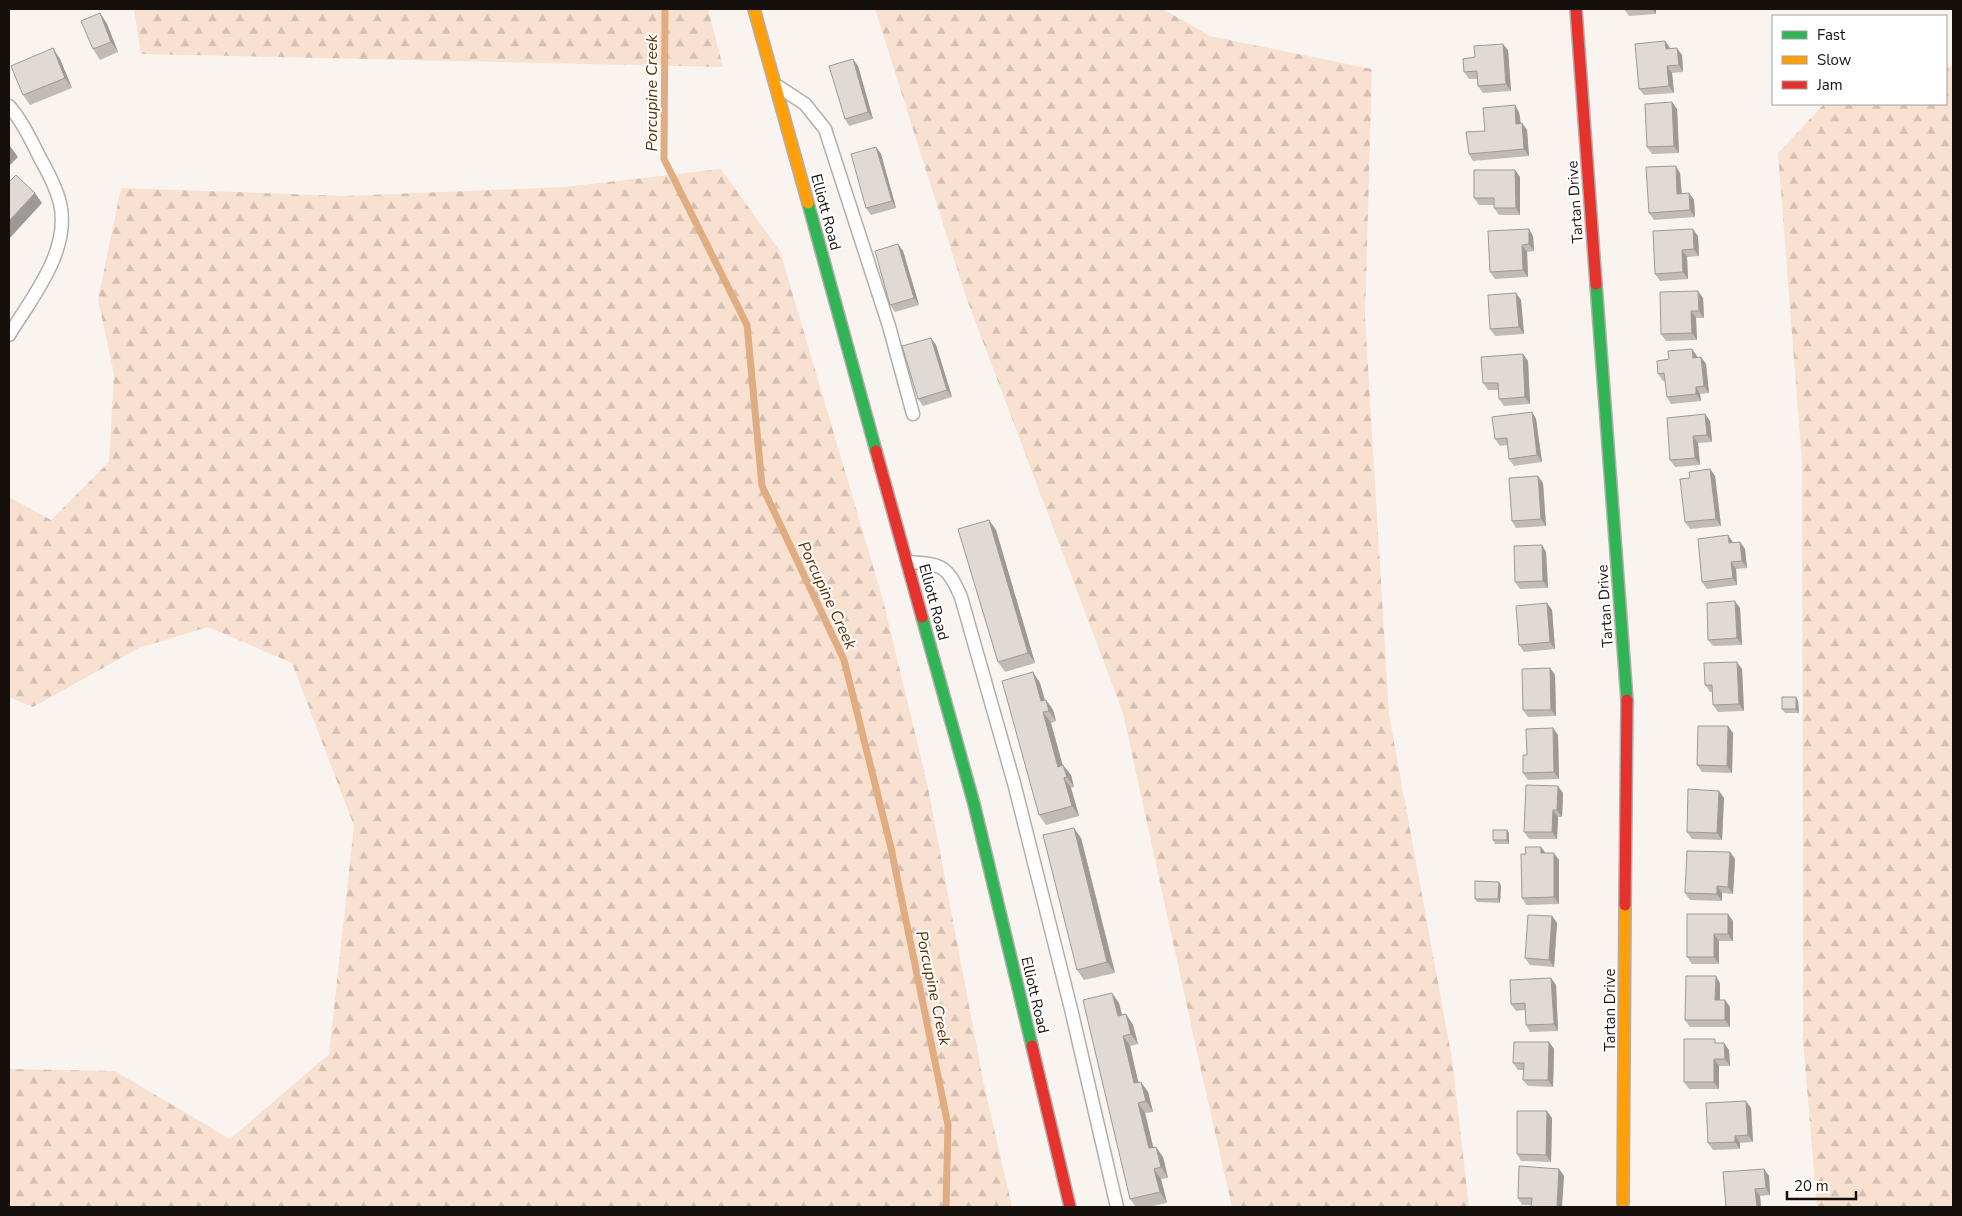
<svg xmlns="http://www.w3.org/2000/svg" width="1962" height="1216" font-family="'Nunito Sans',sans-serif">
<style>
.forest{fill:url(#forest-firs)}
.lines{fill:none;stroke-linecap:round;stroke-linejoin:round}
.stream{stroke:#e0ac82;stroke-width:7}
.lane-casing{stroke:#b4aeaa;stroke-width:15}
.fast-casing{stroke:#b4aeaa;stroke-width:14}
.slow-casing{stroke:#b4aeaa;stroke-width:14}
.jam-casing{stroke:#b4aeaa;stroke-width:14}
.lane{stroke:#fefdfd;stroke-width:12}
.fast{stroke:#30b455;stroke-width:11}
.slow{stroke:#ff9f0a;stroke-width:11}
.jam{stroke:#e5322d;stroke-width:11}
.wall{fill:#c1bbb8}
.shaded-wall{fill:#9d9996}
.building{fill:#e0dad6;stroke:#9d9996}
.labels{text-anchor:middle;stroke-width:4;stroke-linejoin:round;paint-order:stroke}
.street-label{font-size:15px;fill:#16100c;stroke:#fff}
.water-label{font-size:16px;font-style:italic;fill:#5f3000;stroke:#fff}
</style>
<defs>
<pattern id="forest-firs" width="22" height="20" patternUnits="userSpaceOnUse" patternTransform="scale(1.25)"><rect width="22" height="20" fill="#f8e1d1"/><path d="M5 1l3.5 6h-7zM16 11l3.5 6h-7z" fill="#d4c0b2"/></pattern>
</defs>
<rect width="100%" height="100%" fill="#faf4f0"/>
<g class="forest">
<path d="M134,9h574l15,58 -582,-13z"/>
<path d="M875,9h288l47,27 162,33 -7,248 24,398 63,344 17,148h-237l-30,-132 -79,-362 -158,-419z"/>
<path d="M1953,66v1141h-136l-14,-166 -1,-578 -24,-310 46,-49h122v-37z"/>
<path d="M721,169l59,82 103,349 44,183 56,297 29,127h-1003v-138l106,2 115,68 99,-85 25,-228 -62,-163 -84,-36 -69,21 -106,59 -24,-10v-200l42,23 58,-58 5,-88 -16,-74 23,-112 223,8 220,-9z"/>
</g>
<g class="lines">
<path class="stream" d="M665,9l-1,150 83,166 15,161 82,174 47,188 57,277 -2,82"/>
<g class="lane-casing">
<g id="lane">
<path d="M779,87l26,17 20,25 64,197 24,88"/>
<path d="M9,106c13,15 22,34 31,52 8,14 16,29 20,45 11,48 -28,94 -51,132"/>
<path d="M908,562c34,2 39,3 53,35l53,186 57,226 46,198"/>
</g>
</g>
<g class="fast-casing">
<g id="fast">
<path d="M808,203l68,248"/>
<path d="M1596,284l31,416"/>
<path d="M922,617l52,187 58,242"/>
</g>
</g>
<g class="slow-casing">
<g id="slow">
<path d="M754,9l54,194"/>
<path d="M1623,1203l2,-298"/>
</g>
</g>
<g class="jam-casing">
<g id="jam">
<path d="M1576,9l20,275"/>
<path d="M876,451l46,166"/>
<path d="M1625,905l2,-205"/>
<path d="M1032,1046l38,161"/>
</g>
</g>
<use href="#lane" class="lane"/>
<use href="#fast" class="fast"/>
<use href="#slow" class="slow"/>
<use href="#jam" class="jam"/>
</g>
<g class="wall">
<path d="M1624,9h32v5l-27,2z"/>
<path d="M100,13l7,11 11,28 -18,8 -7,-11z"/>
<path d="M1665,41l5,8 12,6 1,17 -11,1 2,20 -30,2 -5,-6z"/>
<path d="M1508,50l3,41 -28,2 -5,-7 -1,-7h-8l-5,-7 11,-15z"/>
<path d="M60,59l12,29 -42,17 -7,-10z"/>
<path d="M858,66l15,53 -24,7 -4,-7z"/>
<path d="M1672,102l5,7 2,44 -27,1 -5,-7z"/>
<path d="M1519,112l2,11h1l5,7 2,26 -56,5 -4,-7 16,-23z"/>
<path d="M876,147l5,7 15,54 -25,7 -5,-7z"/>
<path d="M1515,170l5,7v38h-21l-5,-7v-3h-15l-5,-7z"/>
<path d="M1680,173l2,21 7,-1 5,7 1,17 -41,3 -5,-7z"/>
<path d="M1488,231l45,5 1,15 -7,1 1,25 -33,2 -5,-7z"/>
<path d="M1698,236l1,20 -12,1 1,22 -28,2 -5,-7z"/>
<path d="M898,244l5,7 16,54 -24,7 -5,-7z"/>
<path d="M1703,298l1,20h-8l1,22 -31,1 -5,-7z"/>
<path d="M1521,300l3,34 -29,2 -5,-7z"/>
<path d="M931,338l5,7 16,52 -29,9 -5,-7z"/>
<path d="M1523,354l5,7 2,43 -26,2 -5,-7v-9h-11l-5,-7z"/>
<path d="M1697,356v2l4,-1 5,7 3,29 -9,1 1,7 -30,3 -4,-7 -2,-16h-2l-5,-7z"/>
<path d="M1532,412l4,7 6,43 -28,4 -5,-7 -2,-14 -7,1 -5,-7z"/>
<path d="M1705,414l5,7 2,21 -14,1 2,22 -25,2 -5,-7z"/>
<path d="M1710,469l5,7 6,50 -31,3 -5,-7 5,-44z"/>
<path d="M1543,483l3,43 -30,2 -4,-7z"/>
<path d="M989,520l7,10 39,133 -30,9 -7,-10z"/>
<path d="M1740,542l5,7 2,19 -11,1 1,16 -30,4 -5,-7 31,-39z"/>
<path d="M1546,552l2,36 -28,1 -5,-7z"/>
<path d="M1547,603l5,7 3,39 -31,3 -5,-7z"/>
<path d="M1740,608l2,37 -29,1 -5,-6z"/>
<path d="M1550,668l5,7 1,41 -28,1 -5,-7z"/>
<path d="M1742,669l2,42 -26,1 -5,-7v-13h-3l-5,-7z"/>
<path d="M1040,683l5,17h1l7,10 3,11 -5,2 11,42 9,10 3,12 -3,1 8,28 -33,9 -7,-10z"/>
<path d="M1798,701l1,12h-14l-3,-4z"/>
<path d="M1733,733l-1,40 -30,-1 -5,-7z"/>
<path d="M1558,735l1,44 -31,1 -5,-7 4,-18z"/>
<path d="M1719,791l5,7 -2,42 -30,-1 -5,-7z"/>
<path d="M1563,793l-1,24h-4l-1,22h-28l-5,-7z"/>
<path d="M1509,833v11h-14l-2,-4z"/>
<path d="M1081,838l34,135 -31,7 -7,-10z"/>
<path d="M1541,847l4,6 14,7v44l-33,1 -4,-7 4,-44z"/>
<path d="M1730,852l5,7 -2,35 -11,-1v8l-32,-1 -5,-7z"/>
<path d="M1499,882l2,4 -1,17 -23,-1 -2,-3z"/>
<path d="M1687,914l46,7v20h-14v23h-27l-5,-7z"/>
<path d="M1552,916l5,7 -3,44 -24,-2 -5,-7z"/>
<path d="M1720,983v17h5l5,7v20h-40l-5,-7z"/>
<path d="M1556,985l2,46 -28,1 -4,-7 -1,-15 -9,1 -5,-7z"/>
<path d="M1119,1003l3,12 4,-1 7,11 5,19 -8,2 8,36 10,10 5,20 -8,1 8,34 10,10 5,21 -7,1 6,24 -19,4h-12l-6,-8z"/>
<path d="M1549,1042l5,7 -1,38 -25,-1 -5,-6v-10h-5l-5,-7z"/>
<path d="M1718,1043l11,7 1,16h-11v23h-30l-5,-7z"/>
<path d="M1751,1108l2,34 -13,1v6l-27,1 -5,-7z"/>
<path d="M1552,1118l-1,44 -30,-1 -4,-7z"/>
<path d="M1559,1169l5,7 -33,29h-9l-4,-7z"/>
<path d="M1764,1169l5,7 1,19 -10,1 1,11h-35z"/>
</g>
<g class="shaded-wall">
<path d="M1652,9h4v5z"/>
<path d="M100,13l7,11 11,28 -7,-10z"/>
<path d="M1665,41l5,7 1,8 -5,-7z"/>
<path d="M1503,44l5,6 3,41 -5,-7z"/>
<path d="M53,48l7,11 12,29 -7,-10z"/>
<path d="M1677,48l5,7 1,17 -4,-7z"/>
<path d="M853,59l5,7 15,53 -5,-7z"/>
<path d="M1667,66l5,7 2,20 -5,-7z"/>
<path d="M1672,102l5,7 2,44 -5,-7z"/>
<path d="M1515,105l4,7 2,18 -5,-6z"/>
<path d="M1522,123l5,7 2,26 -5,-7z"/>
<path d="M10,146l8,11 -9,9v-18z"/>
<path d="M876,147l5,7 15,54 -4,-7z"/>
<path d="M1676,166l4,7 2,28 -5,-7z"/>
<path d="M1515,170l5,7v38l-4,-7z"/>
<path d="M35,193l7,10 -33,36v-18z"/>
<path d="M1689,193l5,7 1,17 -5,-7z"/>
<path d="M1529,229l4,7 1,15 -5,-7z"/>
<path d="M1693,229l5,7 1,20 -5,-7z"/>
<path d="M898,244l5,7 16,54 -5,-7z"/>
<path d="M1522,245l5,7 1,25 -5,-7z"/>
<path d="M1682,250l5,7 1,22 -5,-7z"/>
<path d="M1698,291l5,7 1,20 -5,-7z"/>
<path d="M1516,293l5,7 3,34 -5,-7z"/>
<path d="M1691,311l5,7 1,22 -5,-7z"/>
<path d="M931,338l5,7 16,52 -5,-7z"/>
<path d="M1692,349l5,7 1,9 -5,-7z"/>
<path d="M1523,354l5,7 2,43 -5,-7z"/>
<path d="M1701,357l5,7 3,29 -5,-7z"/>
<path d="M1696,387l4,7 1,7 -5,-7z"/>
<path d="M1532,412l4,7 6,43 -5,-7z"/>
<path d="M1705,414l5,7 2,21 -5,-7z"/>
<path d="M1693,436l5,7 2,22 -5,-7z"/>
<path d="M1710,469l5,7 6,50 -5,-7z"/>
<path d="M1538,476l5,7 3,43 -5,-7z"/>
<path d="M989,520l7,10 39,133 -7,-10z"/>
<path d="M1728,535l5,7 -4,1z"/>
<path d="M1740,542l5,7 2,19 -5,-7z"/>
<path d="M1542,545l4,7 2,36 -5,-7z"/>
<path d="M1731,562l5,7 1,16 -4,-7z"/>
<path d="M1735,601l5,7 2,37 -5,-7z"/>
<path d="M1547,603l5,7 3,39 -5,-7z"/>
<path d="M1737,662l5,7 2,42 -5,-7z"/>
<path d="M1550,668l5,7 1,41 -5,-6z"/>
<path d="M1033,672l7,11 8,29 -7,-11z"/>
<path d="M1796,697l2,4 1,12 -3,-4z"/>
<path d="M1046,700l7,10 3,11 -7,-10z"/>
<path d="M1043,712l8,11 15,54 -8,-10z"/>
<path d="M1728,726l5,7 -1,40 -5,-7z"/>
<path d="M1553,728l5,7 1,44 -5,-7z"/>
<path d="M1063,765l8,10 3,12 -7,-10z"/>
<path d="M1064,778l7,10 8,28 -7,-10z"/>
<path d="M1558,786l5,7 -1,24 -5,-7z"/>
<path d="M1719,791l5,7 -2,42 -5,-7z"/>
<path d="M1553,810l5,7 -1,22 -5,-7z"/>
<path d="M1074,828l7,10 34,135 -8,-11z"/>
<path d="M1507,830l2,3v11l-2,-4z"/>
<path d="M1541,847l5,7 -5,-1z"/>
<path d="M1730,852l5,7 -2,35 -5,-7z"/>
<path d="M1554,853l5,7v44l-5,-7z"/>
<path d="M1499,882l2,4 -1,17 -2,-4z"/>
<path d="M1717,886l5,7v8l-5,-7z"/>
<path d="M1728,914l5,7v20l-5,-7z"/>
<path d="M1552,916l5,7 -3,44 -5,-7z"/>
<path d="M1714,934l5,7v23l-5,-7z"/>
<path d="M1716,976l4,7v24l-5,-7z"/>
<path d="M1551,978l5,7 2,46 -4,-7z"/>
<path d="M1112,993l7,10 6,24 -7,-11z"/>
<path d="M1725,1000l5,7v20l-5,-7z"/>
<path d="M1126,1014l7,11 5,19 -7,-10z"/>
<path d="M1123,1036l7,10 11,48 -7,-11z"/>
<path d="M1549,1042l5,7 -1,38 -5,-7z"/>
<path d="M1724,1043l5,7 1,16 -5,-7z"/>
<path d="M1714,1059l5,7v23l-5,-7z"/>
<path d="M1141,1082l7,10 5,20 -7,-11z"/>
<path d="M1746,1101l5,7 2,34 -5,-7z"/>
<path d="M1138,1103l7,10 11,46 -7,-11z"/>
<path d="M1547,1111l5,7 -1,44 -5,-7z"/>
<path d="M1735,1136l5,7v6l-5,-7z"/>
<path d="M1156,1147l7,10 5,21 -7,-11z"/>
<path d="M1154,1169l7,10 6,24 -7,-11z"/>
<path d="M1559,1169l5,7 -2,31h-5z"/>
<path d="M1764,1169l5,7 1,19 -4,-7z"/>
<path d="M1755,1189l5,7 1,11h-4z"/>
</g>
<g class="building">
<path d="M100,13l11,29 -18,7 -12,-28z"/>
<path d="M1665,41l1,8 11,-1 2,17 -12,1 2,20 -30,3 -4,-45z"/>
<path d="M1503,44l3,40 -28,2 -1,-15 -13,1 -1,-13 12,-2 -1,-11z"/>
<path d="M53,48l12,30 -42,17 -12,-29z"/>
<path d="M853,59l15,53 -23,7 -16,-53z"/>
<path d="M1672,102l2,44 -27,1 -2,-43z"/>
<path d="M1515,105l1,19 6,-1 2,26 -55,5 -3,-22 19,-1 -2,-23z"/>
<path d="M876,147l16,54 -26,7 -15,-54z"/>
<path d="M1676,166l1,28 12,-1 1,17 -41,3 -3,-46z"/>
<path d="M1474,170h41l1,38h-22v-10h-20z"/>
<path d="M16,175l19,18 -26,28v-39z"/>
<path d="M1529,229v15l-7,1 1,25 -33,2 -2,-41z"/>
<path d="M1693,229l1,20 -12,1 1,22 -28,2 -2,-43z"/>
<path d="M898,244l16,54 -24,7 -15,-54z"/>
<path d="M1698,291l1,20h-8l1,22 -31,1 -1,-42z"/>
<path d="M1516,293l3,34 -29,2 -2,-34z"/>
<path d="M931,338l16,52 -29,9 -16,-53z"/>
<path d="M1692,349l1,9 8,-1 3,29 -8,1v7l-29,3 -3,-24 -6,1 -1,-13 12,-2 -1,-8z"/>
<path d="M1523,354l2,43 -26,2 -1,-16h-15l-2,-26z"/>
<path d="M1532,412l5,43 -28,4 -2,-21 -12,1 -3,-22z"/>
<path d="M1705,414l2,21 -14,1 2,22 -25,2 -3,-42z"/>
<path d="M1710,469l6,50 -31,3 -5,-43 10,-1 -1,-6z"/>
<path d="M1538,476l3,43 -29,2 -3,-43z"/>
<path d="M989,520l39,133 -30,9 -40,-133z"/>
<path d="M1728,535l1,8 11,-1 2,19 -11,1 2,16 -31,4 -4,-43z"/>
<path d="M1542,545l1,36 -28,1 -1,-36z"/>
<path d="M1735,601l2,37 -29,2 -1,-37z"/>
<path d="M1547,603l3,39 -31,3 -3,-39z"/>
<path d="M1737,662l2,42 -26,1 -1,-20h-7l-1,-22z"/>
<path d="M1550,668l1,42h-28l-1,-41z"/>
<path d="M1033,672l8,29 5,-1 3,11 -6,1 15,55 5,-2 4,12 -3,1 8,28 -33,9 -37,-134z"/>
<rect x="1782" y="697" width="14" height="12"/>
<path d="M1698,726h30l-1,40 -30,-1z"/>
<path d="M1553,728l1,44 -31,1v-18h4l-1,-26z"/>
<path d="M1526,785l32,1 -1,24h-4l-1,22h-28z"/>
<path d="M1688,789l31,2 -2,42 -30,-1z"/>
<path d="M1074,828l33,134 -30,8 -34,-135z"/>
<rect x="1493" y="830" width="14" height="10"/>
<path d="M1525,847h16v6h13v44l-32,1 -1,-44h5z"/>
<path d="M1687,851l43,1 -2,35 -11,-1v8l-32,-1z"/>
<path d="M1475,881l24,1 -1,17h-23z"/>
<path d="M1687,914h41v20h-14v23h-27z"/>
<path d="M1528,915l24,1 -3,44 -24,-2z"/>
<path d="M1686,976h30l-1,24h10v20h-40z"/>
<path d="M1551,978l3,46 -28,1 -1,-22 -14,1 -1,-24z"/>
<path d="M1112,993l6,23 8,-2 5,20 -8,2 11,47 7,-1 5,19 -8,2 11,45 7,-1 5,20 -7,2 6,23 -30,7 -47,-199z"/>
<path d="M1684,1039h31v4h9l1,16h-11v23h-30z"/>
<path d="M1514,1042h35l-1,38h-25l1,-17h-11z"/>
<path d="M1746,1101l2,34 -13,1v6l-27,1 -2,-40z"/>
<path d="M1517,1111h30l-1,44 -29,-1z"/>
<path d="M1519,1166l40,3 -2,38h-26l1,-9h-14z"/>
<path d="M1764,1169l2,19 -11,1 2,18h-31l-3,-35z"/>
</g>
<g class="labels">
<g class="street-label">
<text transform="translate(1575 202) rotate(-94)" y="5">Tartan Drive</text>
<text transform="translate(826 212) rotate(75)" y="5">Elliott Road</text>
<text transform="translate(934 602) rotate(75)" y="5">Elliott Road</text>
<text transform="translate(1605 606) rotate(-94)" y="5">Tartan Drive</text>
<text transform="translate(1035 995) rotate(77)" y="5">Elliott Road</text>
<text transform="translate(1610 1010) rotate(-90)" y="5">Tartan Drive</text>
</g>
<g class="water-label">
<text transform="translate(651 93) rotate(-90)" y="6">Porcupine Creek</text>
<text transform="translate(828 595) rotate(65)" y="6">Porcupine Creek</text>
<text transform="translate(934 988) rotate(78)" y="6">Porcupine Creek</text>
</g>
</g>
<rect width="1962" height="1216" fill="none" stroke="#16100c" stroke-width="20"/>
<rect x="1772" y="15" width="175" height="90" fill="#ffffff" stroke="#a29f9e"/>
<rect x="1782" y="31" width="25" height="8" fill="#30b455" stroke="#a29f9e"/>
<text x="1817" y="40" font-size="15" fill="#16100c">Fast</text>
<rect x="1782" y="56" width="25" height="8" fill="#ff9f0a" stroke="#a29f9e"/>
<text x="1817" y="65" font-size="15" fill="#16100c">Slow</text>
<rect x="1782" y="81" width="25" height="8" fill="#e5322d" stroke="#a29f9e"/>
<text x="1817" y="90" font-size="15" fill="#16100c">Jam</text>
<path d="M1787 1191v8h69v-8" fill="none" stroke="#16100c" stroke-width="2.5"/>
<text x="1794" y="1191" font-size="15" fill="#16100c" stroke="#ffffff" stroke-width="4" paint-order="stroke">20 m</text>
</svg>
